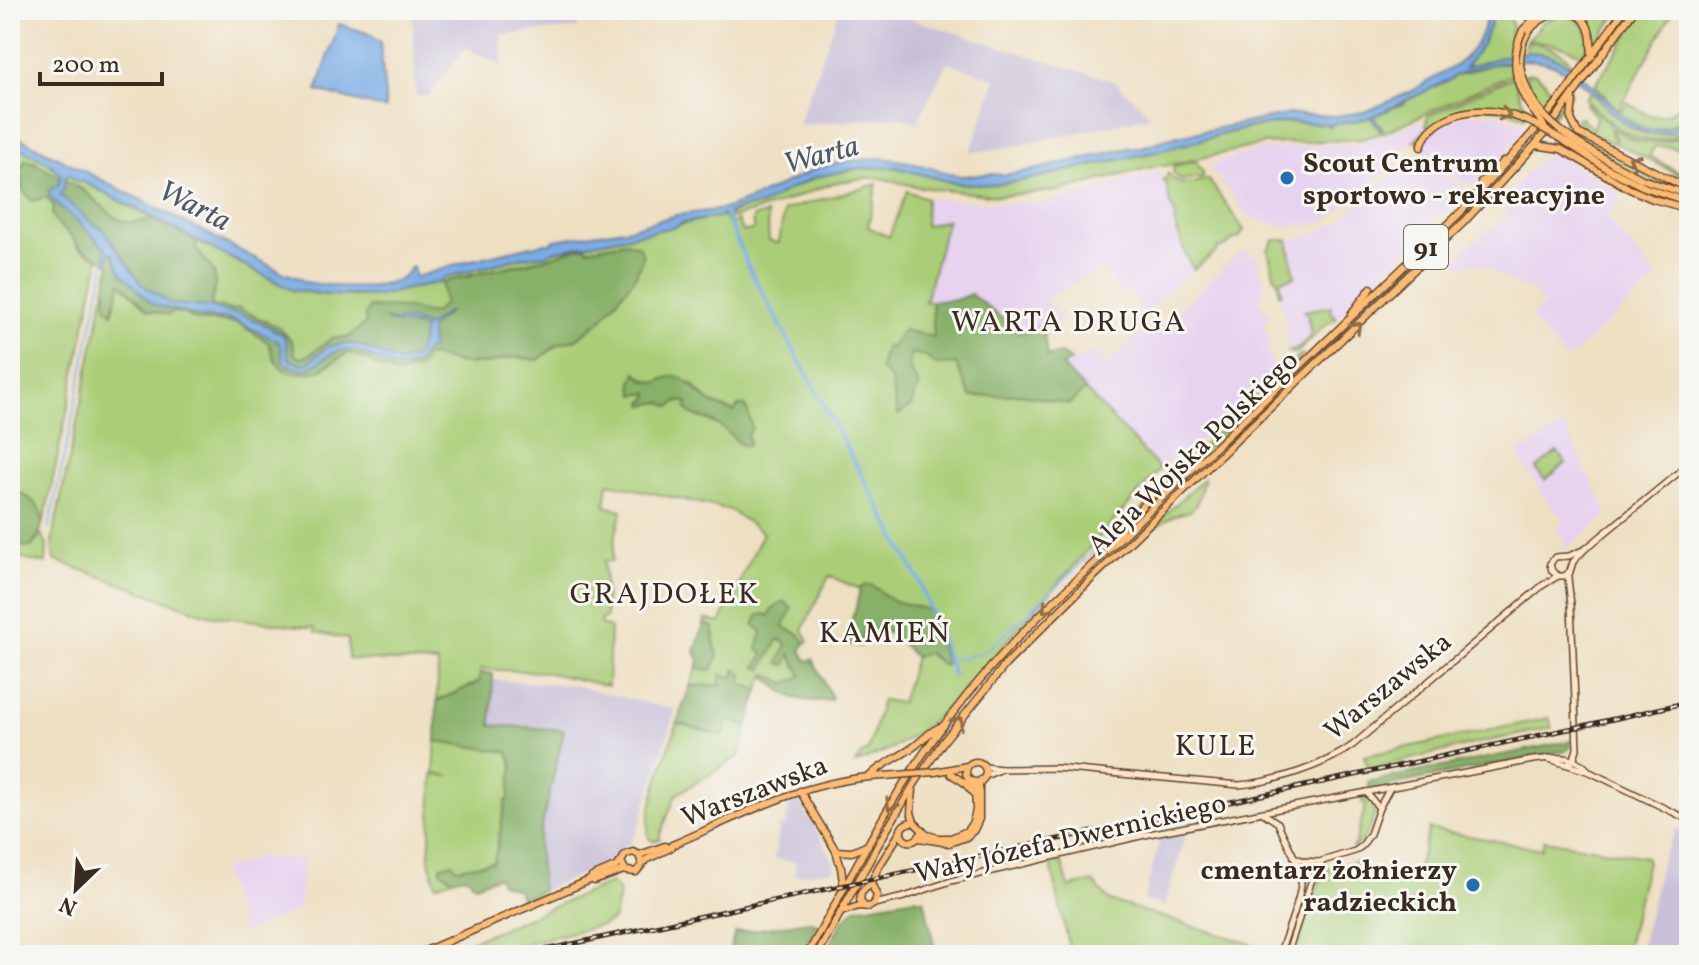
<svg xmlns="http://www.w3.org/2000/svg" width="1699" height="965" font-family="Vollkorn,serif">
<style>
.built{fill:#e7d2ef}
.industrial{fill:#c8bfd8}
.green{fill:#aace77;stroke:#727c4a;stroke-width:2;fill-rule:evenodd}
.forest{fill:#87b168;stroke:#616e43;stroke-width:2}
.water{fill:#79ace6;stroke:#5a6b82;stroke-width:2}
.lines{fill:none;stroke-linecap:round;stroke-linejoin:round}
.stream{stroke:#79ace6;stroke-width:2}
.canal{stroke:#79ace6;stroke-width:4}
.secondary-casing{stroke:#564536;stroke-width:8}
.primary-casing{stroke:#564536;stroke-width:9}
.secondary{stroke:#ffe4c6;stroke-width:5}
.primary{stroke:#ffbb71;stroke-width:6}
.rail-casing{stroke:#3b2a1e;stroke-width:5}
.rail{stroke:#f6f6f2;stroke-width:2;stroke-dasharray:6;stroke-linecap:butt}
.primary-bridge-casing{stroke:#564536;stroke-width:9;stroke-linecap:butt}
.primary-bridge{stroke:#ffbb71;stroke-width:6}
.oneway{stroke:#936b43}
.poi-dot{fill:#1f6fb2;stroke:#f6f6f2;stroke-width:3}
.labels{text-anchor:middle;stroke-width:6;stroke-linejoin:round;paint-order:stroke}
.shield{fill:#f6f6f2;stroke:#73675e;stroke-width:2}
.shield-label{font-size:26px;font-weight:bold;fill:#3b2a1e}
.poi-label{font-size:28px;font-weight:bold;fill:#3b2a1e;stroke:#f6f6f2;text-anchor:start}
.street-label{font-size:28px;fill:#3b2a1e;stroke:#f6f6f2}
.water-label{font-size:30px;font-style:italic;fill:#515864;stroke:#f6f6f2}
.neighbourhood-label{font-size:30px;letter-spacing:2px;fill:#3b2a1e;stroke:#f6f6f2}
</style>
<rect width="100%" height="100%" fill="#f6f6f2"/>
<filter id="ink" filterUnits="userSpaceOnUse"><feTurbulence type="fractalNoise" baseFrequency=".0125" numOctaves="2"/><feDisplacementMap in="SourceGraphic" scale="16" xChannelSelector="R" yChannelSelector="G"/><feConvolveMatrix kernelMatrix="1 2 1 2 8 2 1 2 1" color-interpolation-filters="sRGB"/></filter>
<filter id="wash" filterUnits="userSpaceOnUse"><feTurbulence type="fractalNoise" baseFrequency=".006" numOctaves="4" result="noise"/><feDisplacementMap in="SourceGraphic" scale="32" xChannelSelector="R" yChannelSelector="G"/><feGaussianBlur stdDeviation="1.8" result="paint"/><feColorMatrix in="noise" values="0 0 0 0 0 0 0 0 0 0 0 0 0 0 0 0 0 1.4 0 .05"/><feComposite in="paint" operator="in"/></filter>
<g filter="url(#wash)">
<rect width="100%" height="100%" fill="#eedfc1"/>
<g class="built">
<path d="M1490,113l15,3 24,10 -52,56 -9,2 -5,-1 -37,-27 -2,-11 4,-8 17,-15 17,-6z"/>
<path d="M1418,122l11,4 -11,13 -11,5 -3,7 -46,45 -21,16 -8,8 -23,5h-27l-29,-8 -40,-49 9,-7 42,-12 102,-6z"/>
<path d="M1558,153l32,22 31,18 -2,12 -13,11 51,62 -90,82 -37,-42 13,-13 -10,-14 -14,-5 -39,-23 -22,2 -5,-4 29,-27 20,-11 14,-39 8,-8 20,-19z"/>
<path d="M1409,160l11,1 38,24 4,8 -2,6 -9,9 -23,14 -1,7 -13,15 -77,74 -6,-6 -1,-6 -25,5 6,24 -12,13 -12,3v-19l-8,-38 3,-1 -2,-13 14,-3 -6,-37 27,-6 27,-14 43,-41z"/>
<path d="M1160,171l3,10h3l4,23 6,11 -2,7 4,15 9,21 7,9 -51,48 -10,-21 -14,-2 -13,-21h-9l-53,28 21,21 -45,13 -49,-38 -15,5h-18l-13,3 22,-82 -22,5 1,-28 70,5h47l36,-8z"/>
<path d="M1241,251h4l13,7 2,13 -2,3h4l3,16 -7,11 11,14v4l-5,4 2,3 -3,3 10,14 -5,4 2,3 -3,3 4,5 -1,2 4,5 5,1 -25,25 -4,-3 -9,9v4l-67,63 -5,-4 -9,9 -99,-104 36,-15 6,18 37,-35 25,-10z"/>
<path d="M1564,425l44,90 -40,33 -11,-19 -1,-2 8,-5 -1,-3 -18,-20 -27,-45z"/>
<path d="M259,857l43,2 -3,51 -56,23 -22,-63z"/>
</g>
<g class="industrial">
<path d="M412,10h165l1,18 -77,7 2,31 -37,-18 -38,48h-12z"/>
<path d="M839,10h48l27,10 202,62 35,34 -130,29 -51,8 26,-74 -49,-17 -30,61 -17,-6 -102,8z"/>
<path d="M493,680l78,5 105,25 -37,116 -8,16 -26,22 -63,27 -4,-48 26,-112 -74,-5z"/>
<path d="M800,801l35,63 -2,6 -38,5v-13l-21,-3 6,-34 6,1 3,-23z"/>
<path d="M1676,829l13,5v121h-50l23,-96z"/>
<path d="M1186,833l-22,74 -20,-7 16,-62z"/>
</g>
<g class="green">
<path d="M1493,10h15l4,16 -2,7 5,5 -4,17 -46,13 17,-24 8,-19z"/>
<path d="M1573,10h46l-26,38c2,-20 -2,-29 -20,-38z"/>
<path d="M1644,10h30l-56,100 -23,-25z"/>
<path d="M1560,15c28,3 36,23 19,46l2,-7c-16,-9 -35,-11 -53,-15l15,-17z"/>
<path d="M1689,34v75l-10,12 -11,6 -16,3 -14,-4 -19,-13 8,-11c20,13 31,22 52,4 11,-26 -4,-45 10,-72z"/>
<path d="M1527,41c19,4 35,7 45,25l-2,2 -21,-13 -25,-2z"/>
<path d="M1511,62l2,12 -128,58 -24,7 -97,5 -99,22 -5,-1 -102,26 -61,5 -79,-9 -37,-9h-16l-32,5 -60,23 -42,12 -2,-4 14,-6 19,-3 32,-18 22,-10 38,-8 40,-2 60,16 38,2 34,-5 129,-28 92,-24 41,-6 53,1 30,-6 10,14 2,-2 -10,-13 30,-12 6,-5 42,-20 3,-3 40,-12z"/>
<path d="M1534,73l11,9 6,11 -12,10 -8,-14 -6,-15z"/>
<path d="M1513,77l8,21 8,13 -5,6c-17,-7 -44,-15 -62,-7 -10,4 -31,22 -41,30l-7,1 15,-14 -3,-2 1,-9z"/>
<path d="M1570,92l1,2c-53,69 -115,131 -178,193 -56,53 -112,107 -168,160l-2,-1c116,-118 246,-222 347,-354z"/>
<path d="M1590,92c19,14 32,36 57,42 10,2 21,-1 32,0l10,-13v11c-45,21 -74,-1 -104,-33z"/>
<path d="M1587,103l22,20 6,21 -33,-15 1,-3 -2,2 -5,-9 5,-1 12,11 3,-13 -11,-11z"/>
<path d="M1612,128c6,3 12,7 18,10 18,8 41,4 59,-4l-2,8 2,32 -9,-4 7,-15 -14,-8 -18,-1 -6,10 40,22v2l-71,-36z"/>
<path d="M1585,140l104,50v3l-40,-13 -35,-18 -30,-20z"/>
<path d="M10,143l39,20 12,13 -1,2 -25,-15 -10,-3 -3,7 -5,-3 -2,-7 -5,-3z"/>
<path d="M1196,161l7,11v5l-22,3 -7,-6 -1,-6 1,-2z"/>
<path d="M1168,173c12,16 23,11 40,6l36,51 -5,8 -7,2c-3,5 -9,8 -15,8v3l-23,18 -7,-11 -13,-37 2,-6 -6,-11 -4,-22h-3v-3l3,-1z"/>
<path d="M10,174l9,1 27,22 8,10 5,18 14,13 5,9 21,12 -55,262c-7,-17 -16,-26 -34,-32z"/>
<path d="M69,175l8,7 4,-1 7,3 67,36 -17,2h-12l-9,-3 -34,-29 -17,-8 -2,1 1,-5z"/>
<path d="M877,184l-9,43 21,10 18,-46 19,7 -1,28 22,-6 -22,82 7,-1 2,36 -49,11 13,66 11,-46 1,-15 15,3 11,9 20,-1 16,33 48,-3 49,10 16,-14 75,79 -203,228 -19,19 -21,17 -25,15 -37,16 6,-10 7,-3 14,-51 19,3 14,-46 13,-4 15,12 -13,-54 -39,-11 -19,-15 -8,1 -4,3 -31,-13 -26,53 6,13 -4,1 -6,-9 -16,-7 -11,-14c-14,17 -7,35 -10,55l16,-29 9,5 2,9 13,22 -6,5 -12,3 -17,-9 -5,6 -3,10 -18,-6 -6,-13 -1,6 -14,8 -30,1 7,-18 15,2 6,-14 -4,-14 -1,-14 -9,-4 1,-5 15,4 43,-90 -33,-23 -122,-27 -3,23 17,4 -7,28 -3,23h-8l2,56 -6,3 1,5 9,3 -2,58 -63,-14 -64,-3 -2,13 -42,19 1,-38 -90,-4v-20l-33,-7v-4l-107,-13 -154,-55 -2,-17 2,-12 52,-246v22l6,5 9,-30 52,30 12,2 11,6 42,3 32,20c1,8 5,19 11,24 11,10 33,6 44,0 8,-5 15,-10 23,-14l22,7 63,-4 28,8h24l28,-7 25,3 21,-16 17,-5 25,-19 34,-43 -8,-35 -40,7 -1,-2 -20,4 -7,4 -101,23 -14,8v18l-10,9h-10l-17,-5 -40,11 -1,4 -17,14 -17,1 -24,18 -8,2 -5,-3c-1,-4 -1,-9 -3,-12 -12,-22 -57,-32 -80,-37l-1,-3c8,-32 5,-28 -15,-54l1,-8 95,49 35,5 50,1 62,-14 5,-4 79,-21 24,-3 7,-3 167,-35 4,2 4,7 8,-5 6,12 11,-3 -2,-9 2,-3 13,-3 2,27 10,2 5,-33zM636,372c16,15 35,11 55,11l17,18 27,11 14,28 -46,-22 -15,-16h-27l-17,3c10,-12 -1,-21 -8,-33z"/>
<path d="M1274,240h14l7,37 -15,3 2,14h-3l-2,-16h-2l-7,-28z"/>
<path d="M1331,306v6l6,6 -13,8 -27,27 -8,-1 -2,-1 12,-3 12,-13 -4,-22 -3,-2z"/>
<path d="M1303,355l1,1 -183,176 65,-70 111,-104z"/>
<path d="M1557,452l9,11 -21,17 -9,-11z"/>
<path d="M1204,478l-7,27 -8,6 -16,5 -30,19z"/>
<path d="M41,535l6,10 -1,18 -19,-3 -17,-9v-6l21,2z"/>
<path d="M1549,718l3,10 -74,15 -109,26 -5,-13z"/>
<path d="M727,719l20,9 -8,28 -63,39 -16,40v4l-6,2 -5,-2c-6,-25 20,-89 28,-116l46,13z"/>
<path d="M436,741l72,11 5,14 -4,32 -3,3 -12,61 -52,9 11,8 -17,6 -7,-24 4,-86 17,1 -16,-2z"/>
<path d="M1363,796l8,3 -5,1 7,2c5,16 -6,37 -20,46l-1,-1 3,-3 11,-40 -4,-1z"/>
<path d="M1429,829l113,20 2,-9 101,17 2,4 -22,94h-330l23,-70 11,-17 27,-7 8,7v4l52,3z"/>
<path d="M1062,862l7,25 24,-5 17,19 161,49 -1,5h-204l3,-9 -18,-81z"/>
<path d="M610,883l7,5 2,9 -6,23 -11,5 -126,30h-38z"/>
</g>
<g class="forest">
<path d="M10,154l5,3 2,7 5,3 3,-7 10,3 25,15 -2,8 -5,4 4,4 8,-13 18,9 34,29 10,3h11l17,-2 42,21 -1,8c20,25 23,22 15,54l1,3 21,4 5,-2 40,19 14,14 3,14 5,3 8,-2 24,-18 17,-1 17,-14 -1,-7 4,-9 39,1 16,5h10l10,-9 -2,-20c8,-5 15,-5 24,-7 26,-8 52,-12 79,-18 14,-4 26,-10 41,-13l1,3 40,-7 13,5 3,10 -8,20 -34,43 -25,19 -18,5 -20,16 -25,-3 -28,7h-24l-28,-8 -7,1 -6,11 -22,6 -24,-9 -5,-5 -21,-7c-8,4 -15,9 -23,14 -11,6 -34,10 -44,0 -6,-5 -10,-16 -12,-24l-31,-20 -42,-3 -11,-6 -12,-2 -4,3 -21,-5 -27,-27 -9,30 -6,-6v-22l4,-21 -32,-18 -5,-8 -14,-13 -7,-10 2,-9 -7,-9 -15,4 -11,-13 2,-11 -4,-2 -9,-1z"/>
<path d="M971,294l49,39 23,-7 4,31 13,-4 11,8 -9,5 23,24 -16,14 -49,-10 -49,3 -15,-33 -20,1 -11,-9 -14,-3 -2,15 10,17 -8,21 -13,9 -8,-37 -10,-9 5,-21 6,-1 12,-17 31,7 -2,-36 24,-1z"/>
<path d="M636,372l8,8 12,3c29,-18 35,7 54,19 7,4 16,7 24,10l4,-6 6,-1 4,7 4,16 -5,7 2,10h-8l-17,-16 -12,-8 -20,-6 -6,-7 2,-6 -10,-1 -7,6 -10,-5 -17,3 -1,-3 6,-3v-6l-14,2 -3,-13z"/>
<path d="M10,489c31,10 43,31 21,58l-21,-2z"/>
<path d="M872,585l19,15 38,10 17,54 -3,1 -15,-12 -13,4 -22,-22 -12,-5h-17l-3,16 -17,-3 12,-36 4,-18 4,-3z"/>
<path d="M784,601l8,8 -9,18 16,7 6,9 -4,7 6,11 6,-2 19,39 -1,2c-33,3 -42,-1 -66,-24l2,-2 17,9 12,-3 6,-5 -12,-21 -4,11 -7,-2 8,-19 -8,-5 -17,30 -6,-2 8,-12 -7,-6 5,-17 -8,-7 5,-10 7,-1 2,2 3,-3v-2z"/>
<path d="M704,624l9,3 1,15 4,14 -6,14 -15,-2 2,-8 -4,-8z"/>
<path d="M736,670l7,4 -1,10 17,6 -12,38 -20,-9 -3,17 -47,-13 13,-37 30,-1 1,-10 13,2z"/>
<path d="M480,673l13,1 -2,51 73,5 -26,113 4,48 -21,8 -3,-9 -17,-7 -3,-7 -23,9c-7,-10 -11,-10 -22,-6l-12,-8v-5l12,-3 4,5 37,-6 12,-61 3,-3 4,-32 -5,-14 -72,-11 1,-40 42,-19z"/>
<path d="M1571,741v5l-4,4 -197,39 -2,-7z"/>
<path d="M916,898l3,2 5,-2 12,57h-113l19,-33 14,-14z"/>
<path d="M809,921l9,3 -17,31h-73l7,-22z"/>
</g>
<g class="water">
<path d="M1486,10h7l-3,15 -8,19 -17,24c26,-7 57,-22 84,-13 16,6 34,20 45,32 19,19 40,49 71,42 10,-3 18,-8 24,-17v7c-22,25 -53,15 -76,-5 -8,-7 -13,-16 -21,-23 -12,-9 -27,-22 -41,-27 -27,-10 -72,2 -97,12l-3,3 -77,37 8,12 -2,1 -9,-12 -15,4 -25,3v3l-2,1 -2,-4 -39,-2 -41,6 -92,24 -129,28 -34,5 -38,-2 -60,-16 -40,2 -38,8 -22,10 -32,18 -19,3 -25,9 -36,6 -8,4 -120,24 -7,4 -24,2 -79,21 -5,4 -62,14 -50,-1 -35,-5 -204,-106 -7,-3 -4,1 -8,-7 -4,3 -1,10 -4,7 32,28 11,6 39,55 29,20 39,3 14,5 13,1 23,9 22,12 4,7 2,15 2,4 10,4 8,-1 20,-17 18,-3 10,1 43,18 14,-4 5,-5 6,-24c-12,-7 -28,-2 -40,-10l12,3 5,-2 11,1 10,3 4,3 21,-15h2c-5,5 -16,11 -19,18 -1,5 2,12 1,19 -6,3 -11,7 -13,14 -5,2 -12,6 -18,5 -19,-1 -35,-19 -54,-18 -28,1 -31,33 -63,12l-2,-15 -4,-6 -39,-19 -8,-3 -25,-1 -48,-12 -7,-4 -28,-29 -9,-19 -4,-2 -1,9 -3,-3 1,-10c-9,-7 -16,-15 -25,-23 -12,-13 -24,-16 -33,-34l10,-5 3,-11 -12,-12 -39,-20v-10l274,140 15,5 6,4c29,4 65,10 93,-2 6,-2 9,-8 14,-13l2,2v7l2,1 56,-17 72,-17h7l4,-3 76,-12 46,-13 47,-6 32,-12 61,-29 24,-6 42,-4 25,4 52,14 31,-2 12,1 31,-5 94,-22 14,-1 31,-10 117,-23 46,2 29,-4 45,-20 48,-28 12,-12 8,-11 7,-18z"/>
<path d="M339,24l31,10 10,7 6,68 -69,-18z"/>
</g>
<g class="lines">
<g class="stream">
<path d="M49,528l57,-269"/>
<path d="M949,661l32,-8 13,-9 96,-89 29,-31"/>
</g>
<path class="canal" d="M725,212l23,54 172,316 33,93"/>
</g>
</g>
<g filter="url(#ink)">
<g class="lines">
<g class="secondary-casing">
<g id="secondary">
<path d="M1550,564l5,-7 14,-1 14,-6"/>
<path d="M1550,564l2,7 6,5h6l5,-3"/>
<path d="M1549,759l41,13 99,48"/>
<path d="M1568,764l5,-3 4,-12 -6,-144 -3,-27 5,-16 11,-12 105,-86"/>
<path d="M985,767l17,2 54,-1 183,17c35,-3 85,-19 114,-40l190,-160 15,-9"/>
<path d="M985,776l17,-7"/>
<path d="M1366,792l13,16"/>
<path d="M1263,813l15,10"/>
<path d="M1278,823c6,16 20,37 23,52 3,17 -16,62 -22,80"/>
<path d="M1294,857l9,4 16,1 36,-11 7,-5 8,-12 9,-26 11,-20"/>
<path d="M874,904l30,-7 47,-16 198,-47 384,-74c23,-2 39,-8 57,12"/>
<path d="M1287,955l24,-73 11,-20"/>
</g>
</g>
<g class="primary-casing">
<g id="primary">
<path d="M1523,30l15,-15 9,-5"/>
<path d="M1520,65c0,-11 1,-21 7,-31 13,-21 52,-34 62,-4 3,8 2,18 3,26"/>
<path d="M1573,99l-2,20 7,14"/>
<path d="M1578,133l111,56"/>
<path d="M1535,145l26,4 69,40 23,10 36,10"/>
<path d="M1421,147c5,-19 24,-29 41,-34"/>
<path d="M1612,163l30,16 47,16"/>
<path d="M1608,169l36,18 45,15"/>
<path d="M1481,182l23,-21"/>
<path d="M1351,314l20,-26"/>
<path d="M1116,540l4,-10 53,-57"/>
<circle cx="976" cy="772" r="10"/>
<path d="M935,772l32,-6"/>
<path d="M951,774l14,9 9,11"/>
<path d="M870,776c12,-13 31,-19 46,-31 9,-7 16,-16 27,-19"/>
<path d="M913,790l-2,22 3,10 13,13 11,3h13l16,-7 6,-9 3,-12 -1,-21 -3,-7"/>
<path d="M800,791l36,60 5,17 3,21"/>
<path d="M914,822c-26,1 -8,34 7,12"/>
<path d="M919,838l30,5 17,-6 8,-7 5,-11v-33l2,-6"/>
<path d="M836,851l16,1 16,-7"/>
<path d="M639,855l26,-9"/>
<path d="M642,864l-3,-9 -6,-3 -8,3 -4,7 5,9 10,1 10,-12 24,-12 2,-3c70,-30 135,-66 212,-69"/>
<path d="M594,881l30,-11"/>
<path d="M863,905l-3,-5 1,-7 10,-10 7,-15 23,-37"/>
<path d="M841,912l18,-6 10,1 5,-3 3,-8 -6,-13"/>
<path d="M416,955l174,-75 2,-3 25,-11 4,-4"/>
<path d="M807,955c30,-52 56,-105 87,-156 41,-68 92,-131 149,-187l417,-399 77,-85 30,-38 57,-80"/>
<path d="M817,955l65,-117 31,-52 30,-44 63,-78 74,-74 385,-369 70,-76 17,-21 82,-114"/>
</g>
</g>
<use href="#secondary" class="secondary"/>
<use href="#primary" class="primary"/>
<g class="rail-casing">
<path id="rail" d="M521,955l1057,-228 111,-25"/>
</g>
<use href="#rail" class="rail"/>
<g class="primary-bridge-casing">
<g id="primary-bridge">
<path d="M1523,30c-13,27 -9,54 8,78 5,7 11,13 14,21"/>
<path d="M1520,65c9,53 49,73 92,98"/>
<path d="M1462,113c54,-13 103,30 146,56"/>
<path d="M884,776l51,-4"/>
</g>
</g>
<use href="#primary-bridge" class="primary-bridge"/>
</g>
<defs><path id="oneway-chevron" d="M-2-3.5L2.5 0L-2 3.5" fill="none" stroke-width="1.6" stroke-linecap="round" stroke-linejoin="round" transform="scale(2)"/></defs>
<g class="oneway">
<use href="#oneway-chevron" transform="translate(1505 114) rotate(15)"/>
<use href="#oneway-chevron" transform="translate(1634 160) rotate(-153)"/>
<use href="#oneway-chevron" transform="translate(1356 327) rotate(-44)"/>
<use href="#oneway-chevron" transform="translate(1047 608) rotate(136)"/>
<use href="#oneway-chevron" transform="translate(958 722) rotate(-52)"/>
<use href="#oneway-chevron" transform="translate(891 805) rotate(120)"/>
</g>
</g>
<g class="poi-dot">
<circle cx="1287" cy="178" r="8"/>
<circle cx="1473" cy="885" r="8"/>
</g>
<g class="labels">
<rect class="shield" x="1404" y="225" width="44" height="44" rx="6"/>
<g class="shield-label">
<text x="1426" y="256">91</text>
</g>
<g class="poi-label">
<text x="1303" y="172">Scout Centrum<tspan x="1303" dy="32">sportowo - rekreacyjne</tspan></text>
<text x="1457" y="879" text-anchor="end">cmentarz żołnierzy<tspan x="1457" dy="32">radzieckich</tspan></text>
</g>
<g class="street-label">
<text transform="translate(1192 452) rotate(-44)" y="10">Aleja Wojska Polskiego</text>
<text transform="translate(1387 685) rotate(-39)" y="10">Warszawska</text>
<text transform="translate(754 790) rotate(-21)" y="10">Warszawska</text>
<text transform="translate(1070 837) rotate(-13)" y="10">Wały Józefa Dwernickiego</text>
</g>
<g class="water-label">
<text transform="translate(821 154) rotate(-15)" y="10">Warta</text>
<text transform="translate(195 205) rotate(27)" y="10">Warta</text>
</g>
<g class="neighbourhood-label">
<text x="1069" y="331">WARTA DRUGA</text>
<text x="665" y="603">GRAJDOŁEK</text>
<text x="885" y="642">KAMIEŃ</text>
<text x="1216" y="755">KULE</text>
</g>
</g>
<rect width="1699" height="965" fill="none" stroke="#f6f6f2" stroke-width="40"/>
<g transform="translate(76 889) rotate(205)" stroke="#f6f6f2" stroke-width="6" paint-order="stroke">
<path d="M0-6L14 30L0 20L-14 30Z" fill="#3b2a1e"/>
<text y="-12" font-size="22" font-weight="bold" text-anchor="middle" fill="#3b2a1e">N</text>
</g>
<path d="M40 72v12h122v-12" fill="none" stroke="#3b2a1e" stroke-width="4"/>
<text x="52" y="72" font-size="24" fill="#3b2a1e" stroke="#f6f6f2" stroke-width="6" paint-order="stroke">200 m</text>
</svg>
